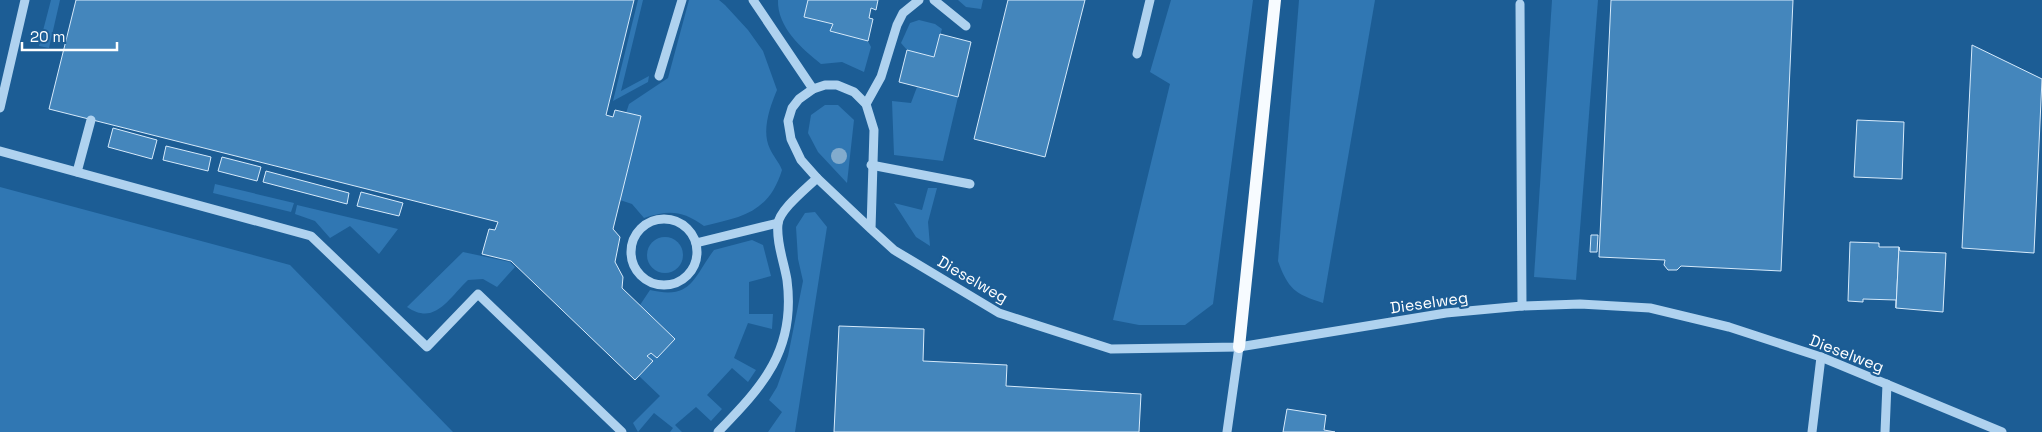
<svg xmlns="http://www.w3.org/2000/svg" width="2042" height="432" font-family="'Space Grotesk',sans-serif">
<style>
.green{fill:#3077b3}
.building{fill:#4486bc;stroke:#d6eafb}
.lines{fill:none;stroke-linecap:round;stroke-linejoin:round}
.minor{stroke:#afd2ef;stroke-width:9}
.major{stroke:#f7fbff;stroke-width:12}
.tree{fill:#82abcd}
.labels{text-anchor:middle;stroke-width:4.5;stroke-linejoin:round;paint-order:stroke}
.street-label{font-size:16px;fill:#fff;stroke:#1c5d95}
</style>
<rect width="100%" height="100%" fill="#1c5d95"/>
<g class="green">
<path d="M51,0h9l-11,48 -10,-2z"/>
<path d="M638,0h5l-22,91 28,-15 -1,6 -35,19z"/>
<path d="M689,0h30l6,5 23,25 15,21 14,39c-7,17 -16,41 -7,59 3,7 9,13 12,21 -13,42 -39,47 -78,56 -22,-16 -36,-16 -60,-8l-12,-14 -12,-4 6,-87 3,-9 39,-26z"/>
<path d="M778,0h30l-4,17 29,7 -3,7 38,10 3,6 -7,25 -22,-10 -21,2c-19,-15 -44,-37 -43,-64z"/>
<path d="M958,0h25l-2,9 -15,-2z"/>
<path d="M1171,0h82l-40,304 -28,21h-46l-26,-5 57,-236 -20,-12z"/>
<path d="M1299,0h76l-52,303c-28,-9 -35,-14 -45,-42z"/>
<path d="M1552,0h46l-22,280 -42,-3z"/>
<path d="M919,20l16,4 7,5 -8,28 -27,-7 -6,-7 9,-20z"/>
<path d="M917,87l41,10 -15,64 -49,-6 -2,-54 19,2z"/>
<path d="M825,105h13l16,15 -7,63 -29,-31 -10,-19 3,-18z"/>
<path d="M215,184l79,19 -3,9 -78,-19z"/>
<path d="M0,187l290,78 163,167h-453z"/>
<path d="M928,188h9l-9,34 2,24 -14,-9 -22,-34 28,7z"/>
<path d="M297,205l101,24 -19,25 -29,-28 -20,12 -15,-17 -20,-7z"/>
<path d="M815,212l12,15 -32,205h-27l14,-20 -13,-12 8,-13 11,-31 15,-75 -5,-22 -2,-32 9,-14z"/>
<circle cx="665" cy="255" r="18"/>
<path d="M752,240l11,5 8,31 -22,6v32h24l-1,15 -24,-6 -14,35 22,12 -8,12 -16,-14 -25,27 15,14 -11,12 -15,-14 -21,18 7,7h-12l3,-4 -19,-15 -16,19 -5,-9 27,-27 -21,-20 14,-15 -6,-5 4,-3 6,4 18,-18 -35,-34 10,-15c42,10 43,-12 64,-40z"/>
<path d="M463,252l47,10 5,5 -18,20 -14,-8 -15,1c-20,19 -33,46 -61,27z"/>
</g>
<g class="building">
<path d="M76,0h558l-28,115 7,2 2,-7 26,6 -28,113 7,8 -5,25 8,15 -1,11 53,51 -18,19 -6,-5 -4,3 6,5 -18,19 -124,-119 -29,-7 7,-25 6,1 3,-8 -449,-113z"/>
<path d="M808,0h70l-2,10 -5,-2 -2,10 4,1 -5,22 -38,-10 3,-7 -29,-7z"/>
<path d="M1008,0h77l-40,157 -71,-18z"/>
<path d="M1611,0h182l-12,271 -100,-5 -4,4h-9l-4,-5 1,-5 -66,-3z"/>
<path d="M940,34l31,8 -13,55 -59,-15 8,-32 27,7z"/>
<path d="M1972,45l70,34 -8,174 -72,-5z"/>
<path d="M1857,120l47,2 -2,57 -48,-2z"/>
<path d="M113,128l44,12 -5,19 -44,-12z"/>
<path d="M166,146l45,11 -3,14 -45,-11z"/>
<path d="M222,157l39,10 -4,14 -39,-10z"/>
<path d="M266,171l83,22 -2,11 -84,-22z"/>
<path d="M361,192l42,11 -4,13 -42,-10z"/>
<path d="M1591,235h7l-1,17h-7z"/>
<path d="M1850,242l29,1v4h20l-3,61v-8l-33,-1v3l-15,-1z"/>
<path d="M1899,247l1,4 46,2 -3,59 -47,-4z"/>
<path d="M839,326l85,3 -1,32 84,4 -1,21 135,8 -2,38h-305z"/>
<path d="M1287,409l39,6 -2,15 11,2h-52z"/>
</g>
<g class="lines">
<g class="minor">
<path d="M753,0l60,89"/>
<path d="M934,0l32,26"/>
<path d="M1520,4l2,302"/>
<path d="M1137,54l13,-54"/>
<path d="M659,76l23,-76"/>
<path d="M866,104l15,-27 16,-52 6,-12 16,-13"/>
<path d="M0,108l25,-108"/>
<path d="M0,151l311,85 116,111 51,-53 144,138"/>
<path d="M871,165l99,19"/>
<path d="M77,172l14,-52"/>
<circle cx="664" cy="252" r="33"/>
<path d="M871,229l3,-99 -8,-26 -12,-12 -17,-7h-12l-12,4 -14,10 -7,9 -4,13 3,18 10,21 16,18 54,51 23,21 105,63 112,36 128,-2 207,-34 76,-7 58,-2 70,4 79,19 92,30 181,75"/>
<path d="M696,243l82,-20"/>
<path d="M718,432c45,-46 78,-82 69,-152 -3,-18 -11,-38 -9,-56 1,-14 29,-36 39,-46"/>
<path d="M1227,432l12,-85"/>
<path d="M1812,432l9,-75"/>
<path d="M1885,432l2,-48"/>
</g>
<path class="major" d="M1239,347l36,-347"/>
</g>
<circle class="tree" cx="839" cy="156" r="8"/>
<g class="labels">
<g class="street-label">
<text transform="translate(973 279) rotate(30)" y="6">Dieselweg</text>
<text transform="translate(1429 302) rotate(-8)" y="6">Dieselweg</text>
<text transform="translate(1847 353) rotate(21)" y="6">Dieselweg</text>
</g>
</g>
<path d="M22 42v8h95v-8" fill="none" stroke="#ffffff" stroke-width="2.5"/>
<text x="30" y="42" font-size="15" fill="#ffffff" stroke="#1c5d95" stroke-width="4" paint-order="stroke">20 m</text>
</svg>
